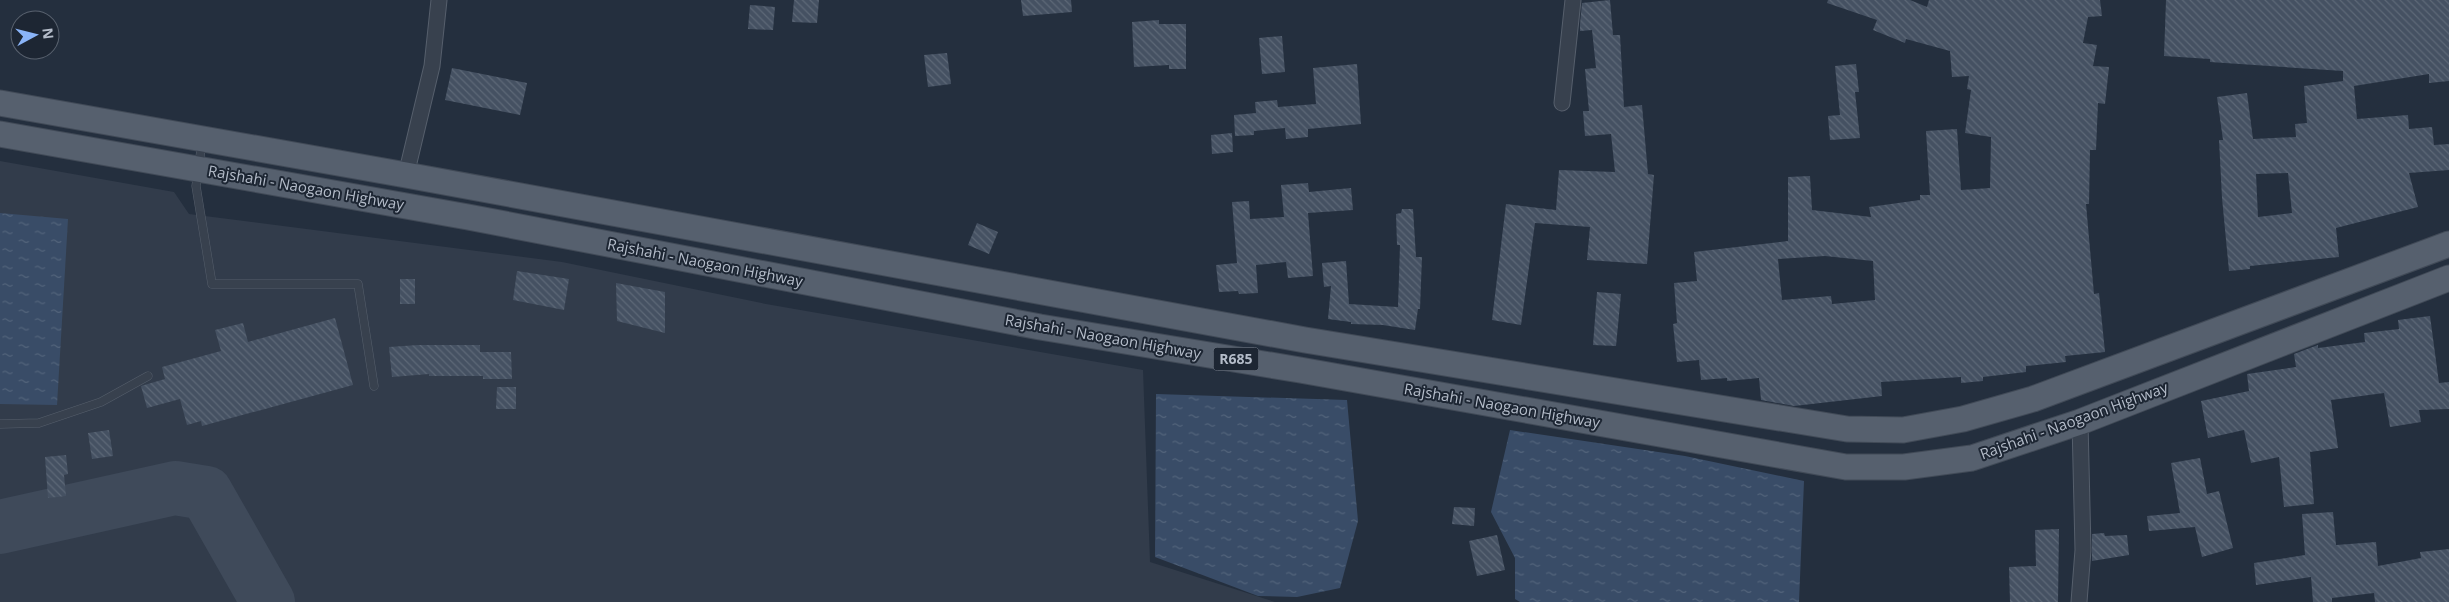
<svg xmlns="http://www.w3.org/2000/svg" width="2449" height="602" font-family="'Open Sans',sans-serif">
<style>
.airport{fill:#323c4b}
.water{fill:url(#water-ripples)}
.lines{fill:none;stroke-linecap:round;stroke-linejoin:round}
.taxiway{stroke:#3f4a5a;stroke-width:54}
.building{fill:url(#building-back-hatch);fill-rule:evenodd}
.lane-casing{stroke:#565f6c;stroke-width:9}
.street-casing{stroke:#565f6c;stroke-width:17}
.primary-casing{stroke:#414a57;stroke-width:27}
.lane{stroke:#38414e;stroke-width:8}
.street{stroke:#38414e;stroke-width:15}
.primary{stroke:#56606e;stroke-width:25}
.labels{text-anchor:middle;stroke-width:4;stroke-linejoin:round;paint-order:stroke}
.shield{fill:#1d2633;stroke:#878f9c;stroke-width:1}
.shield-label{font-size:14px;font-weight:bold;fill:#b4bcc9}
.street-label{font-size:15px;fill:#b4bcc9;stroke:#1d2633}
</style>
<defs>
<pattern id="water-ripples" width="26" height="14" patternUnits="userSpaceOnUse" patternTransform="scale(1.25)"><rect width="26" height="14" fill="#394c67"/><path d="M2 4q2-2 4 0t4 0M15 11q2-2 4 0t4 0" fill="none" stroke="#53647b"/></pattern>
<pattern id="building-back-hatch" width="6" height="6" patternUnits="userSpaceOnUse" patternTransform="scale(1.25)"><rect width="6" height="6" fill="#455162"/><path d="M-1 5l2 2M0 0l6 6M5-1l2 2" fill="none" stroke="#5d6877"/></pattern>
</defs>
<rect width="100%" height="100%" fill="#242f3e"/>
<path class="airport" d="M0,161l174,31 15,22 373,48 204,42 377,66 7,192 125,40h-1275z"/>
<g class="water">
<path d="M0,213l68,6 -11,186 -57,-1z"/>
<path d="M1156,394l191,6 11,121 -18,67 -43,9 -39,-1 -103,-39z"/>
<path d="M1510,430l175,26 119,25 -5,121h-279l-5,-3v-41l-24,-46z"/>
</g>
<g class="lines">
<path class="taxiway" d="M0,527l175,-39 31,5 62,109"/>
</g>
<g class="building">
<path d="M794,0h25l-2,23 -25,-1z"/>
<path d="M1021,0h50l1,12 -49,4z"/>
<path d="M1610,0l3,35h7l4,72 18,-2 6,69 6,1 -7,89 -60,-4 3,-33 -55,-4 -14,102 -29,-5 14,-116 50,6 3,-40 56,2 -4,-38 -26,2 -2,-25h6l-4,-42 11,-1 -4,-38 -12,1v-7l2,-21z"/>
<path d="M1828,0h82l17,7 2,-7h171l2,16 -14,1 -5,26 14,2 -4,21 16,1 -4,37 -7,-1 -2,47h-6l-1,54h-3l8,90 5,-1 6,59 -40,4 1,6 -40,4v6l-43,5v4l-22,2v-6l-80,5 1,14 -88,10 -33,-6 -2,-22 -32,3v-3l-26,2 -2,-20 -22,2 -4,-38 4,-1 -3,-40 23,-2 -3,-29 94,-11v-64l22,-1 2,34 59,7 -2,-10 51,-7v-5h10l-4,-64 31,-2 4,61 29,-2 1,-51 -26,-4 6,-43 -4,-1 2,-13 -17,1 -2,-26 -44,-12 -1,4 -32,-13 4,-10 -50,-17zM1825,256l48,5 2,39 -43,4 -1,-8 -49,4 -4,-41z"/>
<path d="M2166,0h283v81l-20,2v-9l-75,12 3,33 51,-4 1,14 23,-2 2,18 15,-1v26l-40,3 9,34 -82,21 3,29 -89,9v3l-21,2 -7,-73 -3,-58h4l-6,-43 30,-4 6,46 43,-2 -1,-13 12,-1 -3,-37 39,-5v-10l-133,-9v-3l-46,-3zM2288,173l4,40 -34,4 -2,-43z"/>
<path d="M750,5l25,2 -2,23 -25,-1z"/>
<path d="M1159,20v4h27v45h-17v-4l-35,2 -2,-45z"/>
<path d="M1282,36l3,36 -23,2 -3,-36z"/>
<path d="M947,53l4,31 -23,3 -4,-32z"/>
<path d="M1357,64l4,60 -53,5v8l-22,2 -1,-11 -31,3v4l-19,1 -1,-21 22,-2 -1,-11 22,-2 1,7 38,-3 -3,-36z"/>
<path d="M1856,64l3,28h-4l5,46 -30,2 -2,-24 12,-1 -5,-49z"/>
<path d="M452,68l75,15 -7,32 -75,-15z"/>
<path d="M1232,133l1,19 -21,2 -1,-19z"/>
<path d="M1308,183l1,9 42,-4 2,22 -45,3 5,63 -25,2 -2,-16 -30,3 2,28 -19,1 -1,-3 -19,1 -3,-27 21,-2 -5,-61 17,-1 1,18 34,-2 -3,-32z"/>
<path d="M1402,209h11l3,48h6l-2,52h-2l-3,21 -32,-5 -32,-1v-2l-23,-3 3,-33 -7,1 -2,-24 24,-2 3,43 49,3 2,-62h-3l-1,-31 5,-1z"/>
<path d="M977,223l21,9 -9,22 -21,-9z"/>
<path d="M517,271l52,8 -5,31 -51,-10z"/>
<rect x="400" y="279" width="15" height="25"/>
<path d="M616,283l49,9v41l-48,-12z"/>
<path d="M1597,292l24,2 -5,52 -23,-1z"/>
<path d="M2430,316l9,67 10,-1v27l-30,1 2,12 -31,5 -6,-34 -53,7 7,48 -28,4 4,52 -30,3 -5,-50 -28,6 -7,-33 -36,8 -7,-37 48,-10 -2,-17 49,-7 -2,-13 24,-9v3l47,-6 -1,-9 35,-4 -1,-9z"/>
<path d="M335,318l18,67 -151,41 -1,-5 -14,4 -7,-26 -33,9 -6,-22 24,-7 -3,-12 59,-16 -6,-21 28,-7 5,19z"/>
<path d="M418,345h62v7h31l1,27h-29v-3h-54v-2l-37,3 -3,-30z"/>
<path d="M497,387h19v22h-20z"/>
<path d="M109,430l4,26 -21,3 -4,-26z"/>
<path d="M66,455l2,19 -4,1 2,21 -18,2 -3,-41z"/>
<path d="M2200,458l7,36 12,-3 14,57 -31,9 -7,-30 -46,4 -2,-15 33,-3 -9,-50z"/>
<path d="M1454,507l21,1 -1,18 -22,-2z"/>
<path d="M2333,512l3,33 40,-3 2,24 43,-8 -1,-6 29,-3v53h-74l-1,-9 -42,5v4h-19l-2,-25 -55,8 -2,-22 51,-8 -3,-41z"/>
<path d="M2059,529l-1,73h-48l-1,-35 27,-1 -1,-36z"/>
<path d="M2104,533l1,3 22,-1 2,20 -37,6v-27z"/>
<path d="M1497,535l8,35 -28,6 -8,-35z"/>
</g>
<g class="lines">
<g class="lane-casing">
<g id="lane">
<path d="M202,142l-6,44 16,98h146l16,102"/>
<path d="M0,424l39,-1 62,-21 47,-26"/>
</g>
</g>
<g class="street-casing">
<g id="street">
<path d="M1562,103l11,-103"/>
<path d="M406,175l26,-109 7,-66"/>
<path d="M2079,602l4,-52 -3,-128"/>
</g>
</g>
<g class="primary-casing">
<g id="primary">
<path d="M0,103l406,72 899,165 542,89 56,1 60,-11 70,-20 416,-155"/>
<path d="M0,134l468,83 572,110 260,43 546,97h58l68,-9 108,-36 369,-144"/>
</g>
</g>
<use href="#lane" class="lane"/>
<use href="#street" class="street"/>
<use href="#primary" class="primary"/>
</g>
<g class="labels">
<rect class="shield" x="1213.5" y="347.5" width="45" height="23" rx="4"/>
<g class="shield-label">
<text x="1236" y="364">R685</text>
</g>
<g class="street-label">
<text transform="translate(306 188) rotate(10)" y="5">Rajshahi - Naogaon Highway</text>
<text transform="translate(705 263) rotate(11)" y="5">Rajshahi - Naogaon Highway</text>
<text transform="translate(1103 337) rotate(10)" y="5">Rajshahi - Naogaon Highway</text>
<text transform="translate(1502 406) rotate(10)" y="5">Rajshahi - Naogaon Highway</text>
<text transform="translate(2074 421) rotate(-20)" y="5">Rajshahi - Naogaon Highway</text>
</g>
</g>
<g transform="translate(35 35) rotate(83)"><circle r="24" fill="#1d2633" stroke="#59626f"/>
<path d="M0-4L9 19L0 12L-9 19Z" fill="#8ab4f8"/>
<text y="-8" font-size="14" font-weight="bold" text-anchor="middle" fill="#b4bcc9">N</text>
</g>
</svg>
